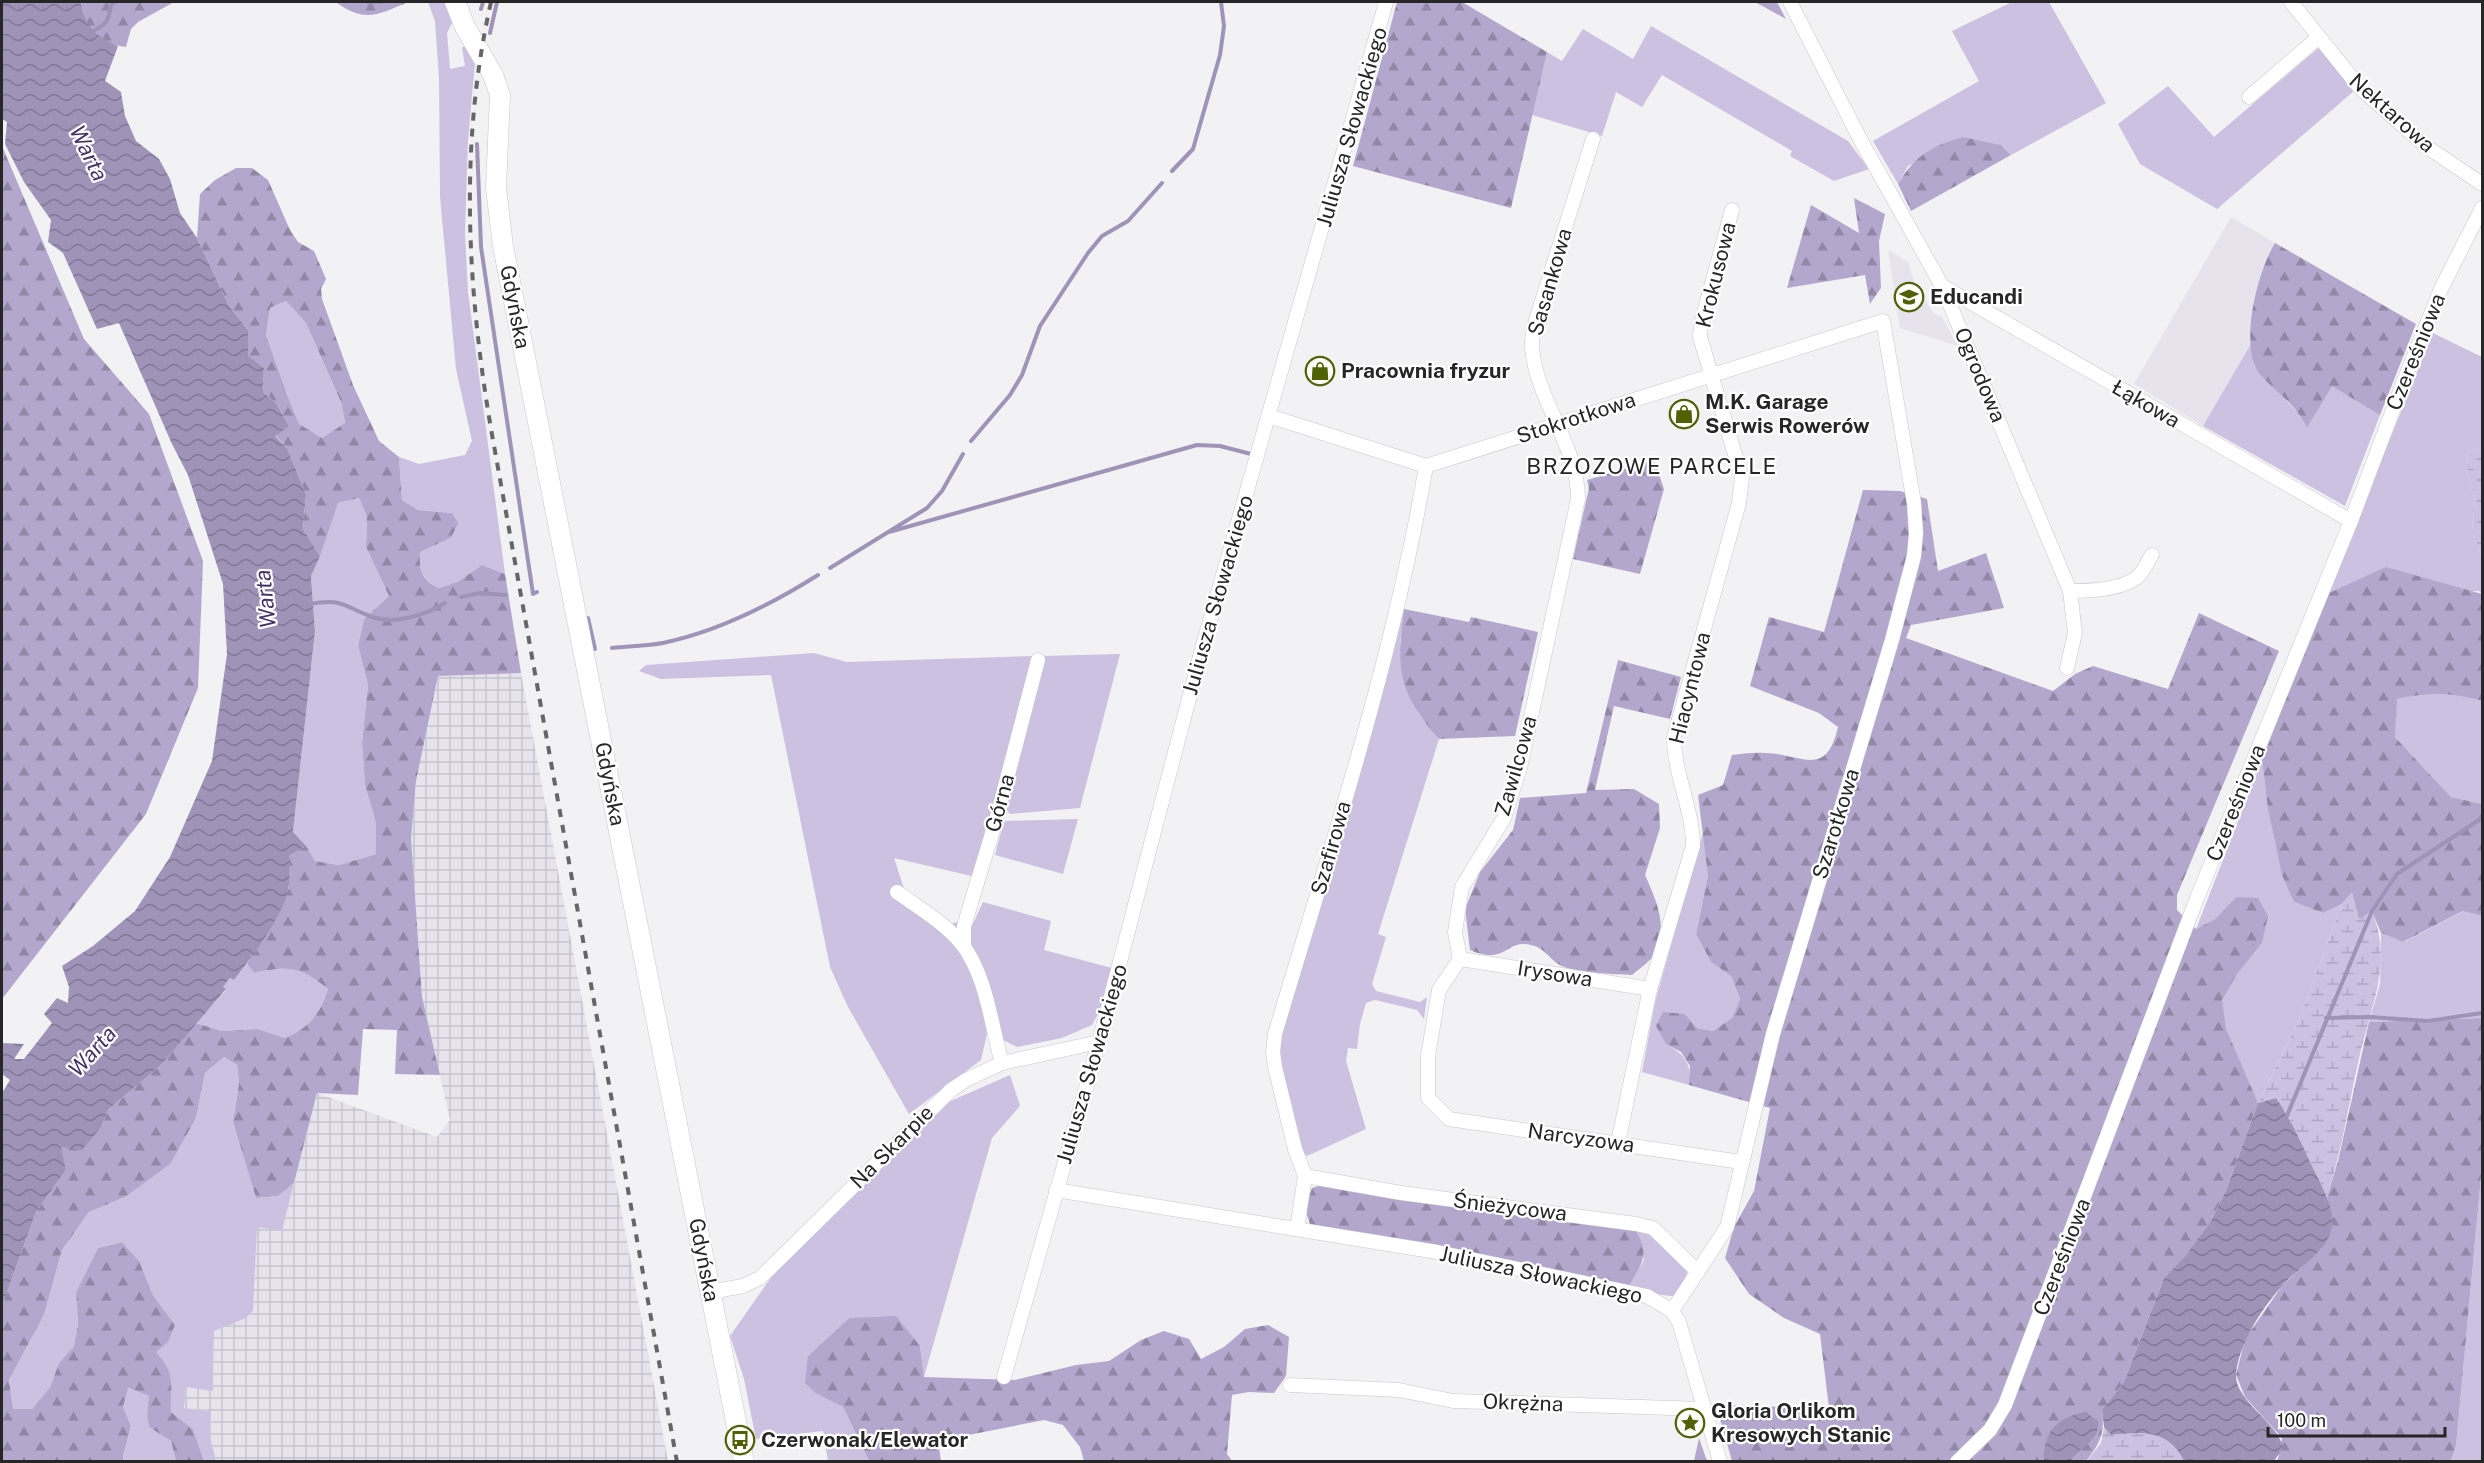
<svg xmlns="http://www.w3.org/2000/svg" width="2484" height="1463" font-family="'Public Sans',sans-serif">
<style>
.built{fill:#e6e3ed}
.industrial{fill:url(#industrial-grid)}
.grass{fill:#ccc1e1}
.forest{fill:url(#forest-firs);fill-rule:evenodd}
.wetland{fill:url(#wetland-marsh)}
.water{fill:url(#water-waves)}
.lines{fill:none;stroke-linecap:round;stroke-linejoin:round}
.stream{stroke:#9f93b8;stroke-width:4}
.minor-casing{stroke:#c7c6c9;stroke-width:15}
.secondary-casing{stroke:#c7c6c9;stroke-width:21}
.minor{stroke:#fff;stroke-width:14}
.secondary{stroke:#fff;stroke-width:20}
.rail{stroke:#666668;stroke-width:4;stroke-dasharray:8 8;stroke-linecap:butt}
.labels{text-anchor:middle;stroke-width:4.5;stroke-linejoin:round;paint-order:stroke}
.street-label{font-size:21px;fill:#262627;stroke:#fff}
.poi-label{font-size:21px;font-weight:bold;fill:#262627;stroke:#fff;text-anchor:start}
.water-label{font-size:22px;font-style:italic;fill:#463264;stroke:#fff}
.neighbourhood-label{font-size:22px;letter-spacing:1.5px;fill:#262627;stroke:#fff}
</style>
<defs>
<pattern id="industrial-grid" width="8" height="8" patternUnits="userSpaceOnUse" patternTransform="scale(1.5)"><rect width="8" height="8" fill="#e6e3ed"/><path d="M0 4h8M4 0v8" fill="none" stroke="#c5c3cb"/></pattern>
<pattern id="forest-firs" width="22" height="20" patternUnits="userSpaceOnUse" patternTransform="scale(1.5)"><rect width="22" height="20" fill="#b4a7cd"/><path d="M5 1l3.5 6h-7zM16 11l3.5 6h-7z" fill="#9288a6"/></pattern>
<pattern id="wetland-marsh" width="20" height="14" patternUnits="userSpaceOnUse" patternTransform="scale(1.5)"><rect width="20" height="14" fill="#ccc1e1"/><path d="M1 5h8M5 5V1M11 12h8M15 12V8" fill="none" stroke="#afa6c1"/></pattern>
<pattern id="water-waves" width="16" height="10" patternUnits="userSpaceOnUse" patternTransform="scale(1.5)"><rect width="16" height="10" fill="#9f93b8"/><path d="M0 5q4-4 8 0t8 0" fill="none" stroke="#817896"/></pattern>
</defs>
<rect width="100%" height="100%" fill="#f2f1f4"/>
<g class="built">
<path d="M2231,217l70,41 -98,168 -69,-42z"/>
<path d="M1888,250l20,12 6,19 19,32 9,4 16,29 -58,-18z"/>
</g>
<path class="industrial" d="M521,673l147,788h-452l-6,-24 1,-26 -27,-3 2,-22 27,5 1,-61 32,-12 7,-7 4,-85 25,5 35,-138 120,44 13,-17 -28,-123 -11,-159 5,-57 22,-105z"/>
<g class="grass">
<path d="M428,2h19l7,17 -7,14 3,36 15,-3 -3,-18 4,-4 9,18 -7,78 -3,94 3,58 37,282 -23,-9 -23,16 -19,7c-18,-7 -21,-18 -20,-36l31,-14 1,-25 -34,-3 -16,-10 -3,-43 20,7 46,-9 7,-14 -16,-72 -16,-172 -1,-119 -4,-57z"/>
<path d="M2012,2h37l57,101 -95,52 -10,-10 -37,-8 -56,29 -10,18 -25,-43 106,-60 -27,-50z"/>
<path d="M1651,26l197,115 21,28 -35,12 -44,-25 2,-5 -130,-76 -20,32 -26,-15 -14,44 -70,-21 15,-63 15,9 21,-32 50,30z"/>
<path d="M2322,45l32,46 -137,118 -77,-45 -22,-40 50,-38 46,51z"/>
<path d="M286,301l20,22 35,79 4,22 -23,14 -23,-13 -11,-28 -22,-62 4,-27z"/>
<path d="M2433,333l49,24v90l-15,5 1,24 7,24 -3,31 10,27v36l-3,-3 -152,3z"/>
<path d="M2252,342l2,24 43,46 10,16 25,-43 48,30 -35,91 -142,-80z"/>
<path d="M359,498l8,19 -1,30 23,49 -25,23 -6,26 10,40 -6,58 3,42 11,38v31l-37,11 -24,-4 -22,-29 22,-201 -4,-55 27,-73z"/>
<path d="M1404,609l-4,33 18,71 21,26 -61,195 8,3 -14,47 4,7 44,11 7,-5 -3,22 -7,-9 -42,-10 -9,3 -6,21 -3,25 -9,-1 -2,13 20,68 -59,27 -6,-6c-11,-38 -22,-74 -21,-114z"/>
<path d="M814,653l33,9 188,-6 -59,221 -82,-19 11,34 43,33 12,-4 19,71 8,42 -6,26 -72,54 -61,-107 -18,-40 -59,-292 -110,4 -22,-8 7,-6z"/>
<path d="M1120,654l-40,154 -70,6 -6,-7 38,-151z"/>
<path d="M2427,692l31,2 24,7v103l-31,-7 -56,-60 1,-38z"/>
<path d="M2262,760c6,49 13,97 32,142l29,11 19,-9 -43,116 -41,83c-12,-27 -39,-72 -36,-101 2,-17 29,-45 40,-59l-26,-46 -21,22 -19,10z"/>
<path d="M1078,819l-15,55 -68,-19 9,-34z"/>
<path d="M1704,829l4,47 -12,58 15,28 20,14 9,23 -8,19 -19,13 -16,-3 -12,-14 -19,30c18,10 27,20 23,41l-47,-13 13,-70z"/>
<path d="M983,902l68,19 -7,29 68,18 -7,33 -13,24 -30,13 -45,9 -14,-7 -32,-87v-25z"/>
<path d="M2464,911l18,5v102l-113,4 11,-38 1,-51 23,9z"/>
<path d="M247,964l7,9c34,-8 47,-6 74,16 -8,25 -19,39 -43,49l-27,-9 -36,2 -26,-8 30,-33 -3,-3 8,-10 3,3z"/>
<path d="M224,1057l13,8 2,18 -6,39 23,76 22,-2 16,-13 -12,48 -25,-4 -4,84 -7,7 -32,13 -1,60 -27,-4 -2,21 27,3 -1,26 6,24h-12l-11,-32 -22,-17c-1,-29 6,-36 -16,-60l20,-27 -22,-30 -14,-34 -17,-19 -24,6 -22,44 2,32 -4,22 -15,17 -9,24 -18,22 -19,1 -4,-30 35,-65 18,-65 27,-38 36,-15 71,-79 9,-45z"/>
<path d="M1010,1075l10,31 -28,32 -68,239 -4,-31 -71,-28 -41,38 9,38 26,13 26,54h-41l-5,-30 -67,8 -12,-60 -14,-43 42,-60 172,-172z"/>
<path d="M2482,1166v295l-31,1 5,-16z"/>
<path d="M1634,1229l11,1 43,41 -11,25c-16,1 -32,-7 -48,-10l15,-26z"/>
<path d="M127,1388l23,8 -3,20 2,11 22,14 5,20 -54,1 9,-36 -8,-19z"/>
</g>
<g class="forest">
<path d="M81,2h93l-36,20 -7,7 -5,18c-26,-3 -42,-20 -45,-45z"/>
<path d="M336,2h72c-30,13 -44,21 -72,0z"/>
<path d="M1397,2h65l85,50 -36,156 -158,-42z"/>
<path d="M1755,2h22l9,17z"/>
<path d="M1964,137l37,8 10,10 -100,56 -13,-27c16,-28 35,-39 66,-47z"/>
<path d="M2,146l82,193 65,75 54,147 -5,127 -52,126 -144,185z"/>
<path d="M236,168h16l16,12 22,50 8,12 16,9 12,28 -5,10 1,10 31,86 26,56 20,16 3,43 16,10 34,3 6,10 -7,15 -31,14c-1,19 2,29 20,36l19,-7 23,-16 23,9 16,99 -83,3 -22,105 -5,57 11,159 18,78 -45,-1 2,-44 -34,-1 -5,66 -41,-2 -23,90 -16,13 -22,2 -23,-76 6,-39 -2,-18 -13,-8 -19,16 -9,45 -26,46 -45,33 -36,15 -27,38 -18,65 -35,65 4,29h19l18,-22 9,-24 15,-17 4,-22 -2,-32 22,-44 24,-6 17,19 14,34 22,30 -7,17 -12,10c21,24 14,31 15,60l22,17 11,32h-28l-5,-20 -22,-14 -2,-11 2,-20 -21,-8 -5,19 8,19 -9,35h-120v-155l34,-94 30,-42 -6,-23 41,-20 8,-18 51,-43 36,-43 26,8 36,-2 27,9c24,-10 35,-24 43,-49 -27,-22 -40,-24 -74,-16l-7,-9 26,-41 16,-35v-32l17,-10 9,15 24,4 37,-11v-31l-11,-38 -3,-42 6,-58 -10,-40 6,-26 25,-23 -23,-49 1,-30 -8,-19 -21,5 -18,53 -17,-27 3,-35 -19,-46 -12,-13 14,-9 -13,-23 -13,-11 1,-24 -17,-12 1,-26 -19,-24 -32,-68 3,-44 15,-14zM286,301l20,22 35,79 4,21 -23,15 -23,-14 -11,-27 -22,-62 4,-27z"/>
<path d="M1854,198l31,16 -6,27 2,47 -11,16 -5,-29 -78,13 24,-83 48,28z"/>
<path d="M2275,243l141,81 -36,91 -48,-29 -25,42c-3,-5 -6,-11 -10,-16 -9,-14 -38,-33 -43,-48 -11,-32 4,-93 21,-121z"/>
<path d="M1654,460l10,29 -24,85 -67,-15 16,-71 -2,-8z"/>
<path d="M1863,490l37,1 27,8 11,72 48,-18 18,55 -93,17 -5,13 147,53 22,-17 18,-8 75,23 31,-76 80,38 -102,244v15l19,19 19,-10 21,-22 22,1 10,18 -6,27 -25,31 -15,26 4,29 32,74 -31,85 -16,33 -26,35 -21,22 -40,104 -22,28c3,23 -2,34 -16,51h-354l-16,-56 113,3 -9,-74 -36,-16 -35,-24 -24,-36 9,-31 20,-36 16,-83 -81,-23 1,-19 -9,-14 -15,-8 -10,-18 7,-14 22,2 12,14 16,3 19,-13 8,-19 -9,-23 -20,-14 -15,-28 12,-58 -10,-81 25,-10 9,-30c10,-1 22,-3 33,-2 37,1 61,26 73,-26l-19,-14 -69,-27 19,-69 55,15z"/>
<path d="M2386,567l96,27v107c-30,-9 -54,-9 -85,-2l-2,38 56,60 31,7v112l-19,-5 -60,31 -22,-9 -9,-22 -13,9 -7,-27 -10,11 -19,9 -29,-11 -12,-27 -14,-66 -6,-49 65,-166z"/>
<path d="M1404,609l65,13 2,-5 67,15 -23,104 -76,3c-41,-47 -43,-69 -35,-130z"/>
<path d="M1618,660l63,17 -11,42 -56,-13 -19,84 39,-1 25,15 1,24 -15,47c11,25 23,50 11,77 -4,8 -17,17 -24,23 -15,-1 -57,-2 -70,-9 -12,-5 -16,-18 -31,-21 -26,-6 -24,21 -61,5l-5,-41 15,-37 33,-42 7,-32 66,-5z"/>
<path d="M2482,1018v148l-26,280 -5,15h-177l4,-2 4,-21 -37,-41 -9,-22 9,-36 37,-53 39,-37 11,-23 -5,-29 11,-36 31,-139z"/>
<path d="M1325,1184l309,45c17,23 8,35 -5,57l-319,-62 -5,-15 7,-21z"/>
<path d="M896,1316l24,30 4,31 91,3 61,-15 33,-4 32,-21 23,-9 25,8 12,20 23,-12 21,-18 23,-4 21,12 -3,39 -12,17 -25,-1 -17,3 -5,59 5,7h-148l-4,-14 -17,-22 -19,-5 -106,21 3,20h-72l-26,-54 -26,-13 -12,-11 3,-27 41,-38z"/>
<path d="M1699,1438l8,23h-13z"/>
</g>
<g class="wetland">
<path d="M2482,447v111l-10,-27 3,-31 -7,-24 -1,-24z"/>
<path d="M2352,892l7,28 13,-9c22,55 -3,98 -14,152 -10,45 -17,90 -31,134l-40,-83 -11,-16 -18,5 41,-83 43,-116z"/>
<path d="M2104,1427l7,8c32,-3 57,-6 73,26l-98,1 15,-19z"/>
</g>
<g class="water">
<path d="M2,2h79c3,23 15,35 37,44l-13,35 16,11 4,24 11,25 23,18 11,20 10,34 17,25 32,68 19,24v26l16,12 -1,24 13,11 13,23 -14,10 12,12 19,46 -3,35 17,27 -9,20 4,55 -22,201 13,14 -17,10c0,10 1,20 0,29 -3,27 -38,74 -55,95l-4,-2 -7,9 3,2 -66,77 -51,43 -8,18 -19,23 -21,-3 5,23 -30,42 -34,94v-213l8,-13 -8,-6v-31l22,1 -10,15h10l28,-36 -8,-9 13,-16 11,5 1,-16 -7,-21 31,-20 42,-35 35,-54 42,-96 15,-107 -4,-70 -35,-109 -16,-31 -53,-121 -22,6 -34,-76 -15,-11 3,-22 -27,-38 -19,-38 2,-22 -5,-3z"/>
<path d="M2276,1098c15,21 25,45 36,68 8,17 23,41 20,61 -5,25 -33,40 -49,58 -21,23 -43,57 -47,88 -3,27 43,50 47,75l-9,13h-90c-16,-32 -41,-29 -73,-26l-7,-8 -2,-17 22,-28 40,-104 21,-22 26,-35 16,-33 31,-85z"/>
<path d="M2085,1412l13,9c3,19 -18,26 -28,40h-26c-1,-30 13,-43 41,-49z"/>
</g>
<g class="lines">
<g class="stream">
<path d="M368,2h13"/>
<path d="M481,9l2,-7"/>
<path d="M91,32c15,-7 18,-11 20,-27l5,-3"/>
<path d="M490,33l7,-31"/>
<path d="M477,144l4,103 52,347 4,-2"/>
<path d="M1172,171l21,-22 27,-94 4,-29 -3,-24"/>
<path d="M971,441l39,-46 12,-20 18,-49 48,-73 14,-17 26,-15 34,-38"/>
<path d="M889,532l308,-87 23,1 31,8"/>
<path d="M830,568l97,-60 15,-17 21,-37"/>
<path d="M461,597l19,-4 26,2"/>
<path d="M309,604c36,-6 33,2 63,13 23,8 53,-2 73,-14"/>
<path d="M588,618l7,31"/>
<path d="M612,648c17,-2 35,-2 51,-5 53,-11 109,-39 155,-68"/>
<path d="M2326,1018l44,-1 58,4 54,-8"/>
<path d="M2286,1118l86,-207 25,-37 85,-56"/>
</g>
<g class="minor-casing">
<g id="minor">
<path d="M1790,2l70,137 82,147 128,305 5,42 -8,35"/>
<path d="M2291,2l69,86 67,59 55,37"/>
<path d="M2249,97l70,-60"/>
<path d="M1593,139l-57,181c-2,9 -5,20 -4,28 5,54 46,97 46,151l-58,269 -16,50 -42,69 -7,45 5,27 -21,31 -11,66v42l21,21 292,43"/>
<path d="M1942,286l409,235"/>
<path d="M1269,416l157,50 457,-145 31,182 2,30 -2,23 -22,84 -119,394 -46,193 -55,84"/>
<path d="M2070,591c19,0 50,-1 66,-13 7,-4 11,-16 16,-23"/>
<path d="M897,892c22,16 48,31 65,52 25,33 29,81 40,119"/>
<path d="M964,946v-20l33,-109 41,-157"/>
<path d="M1460,959l190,30"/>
<path d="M1618,1143l32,-154 43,-143c0,-37 -19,-71 -19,-109l65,-234 3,-25 -42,-141 1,-13 31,-114"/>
<path d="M1305,1176l96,17 235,31 17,4 45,44"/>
<path d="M1056,1190l381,62 210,44 25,15 7,11 41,140"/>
<path d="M1297,1229l8,-53 -10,-27 -20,-82 -2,-15 2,-18c56,-188 118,-375 151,-568"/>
<path d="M710,1292l33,-6 17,-8 191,-188 15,-10 36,-17 97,-21"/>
<path d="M1004,1377l95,-335 103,-393 184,-647"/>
<path d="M1290,1385l109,5 54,11 250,8"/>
<path d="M1957,1462l33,-32 15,-25 192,-507 154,-377 54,-143 36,-89 41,-81"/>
</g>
</g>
<g class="secondary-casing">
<path id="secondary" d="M455,2l10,25 28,48 7,20 -4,93 7,58 241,1216"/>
</g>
<use href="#minor" class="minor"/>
<use href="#secondary" class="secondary"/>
<path class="rail" d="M491,2c-32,141 -24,285 0,427l186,1033"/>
</g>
<defs>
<g id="school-ring" transform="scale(1.5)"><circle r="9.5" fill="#fff" stroke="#516106" stroke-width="1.5"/><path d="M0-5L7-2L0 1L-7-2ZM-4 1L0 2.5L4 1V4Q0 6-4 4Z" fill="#516106"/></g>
<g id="shop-ring" transform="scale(1.5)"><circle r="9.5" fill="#fff" stroke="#516106" stroke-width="1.5"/><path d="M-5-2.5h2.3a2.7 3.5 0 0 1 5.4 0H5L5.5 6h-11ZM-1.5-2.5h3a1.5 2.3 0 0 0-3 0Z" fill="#516106"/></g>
<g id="sight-ring" transform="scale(1.5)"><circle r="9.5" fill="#fff" stroke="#516106" stroke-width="1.5"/><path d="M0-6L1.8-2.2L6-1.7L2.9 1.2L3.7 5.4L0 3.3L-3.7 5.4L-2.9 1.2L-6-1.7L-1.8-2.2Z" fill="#516106"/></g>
<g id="bus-ring" transform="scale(1.5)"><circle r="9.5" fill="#fff" stroke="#516106" stroke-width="1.5"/><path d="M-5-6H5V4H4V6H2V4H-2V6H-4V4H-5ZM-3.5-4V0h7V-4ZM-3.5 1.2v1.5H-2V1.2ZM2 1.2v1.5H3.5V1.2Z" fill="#516106"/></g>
</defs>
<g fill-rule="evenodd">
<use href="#school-ring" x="1909" y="297"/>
<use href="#shop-ring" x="1320" y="371"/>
<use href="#shop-ring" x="1684" y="414"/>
<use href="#sight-ring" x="1690" y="1423"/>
<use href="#bus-ring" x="740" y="1440"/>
</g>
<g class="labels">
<g class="street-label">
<text transform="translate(2392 113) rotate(42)" y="7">Nektarowa</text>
<text transform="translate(1352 127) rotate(-74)" y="7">Juliusza Słowackiego</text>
<text transform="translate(1716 275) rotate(-76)" y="7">Krokusowa</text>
<text transform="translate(1550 282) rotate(-74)" y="7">Sasankowa</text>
<text transform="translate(515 307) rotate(79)" y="7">Gdyńska</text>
<text transform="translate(2416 352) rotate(-68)" y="7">Czereśniowa</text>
<text transform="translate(1980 375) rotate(67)" y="7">Ogrodowa</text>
<text transform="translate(2146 404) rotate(30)" y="7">Łąkowa</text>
<text transform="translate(1576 418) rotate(-18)" y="7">Stokrotkowa</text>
<text transform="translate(1218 595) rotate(-74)" y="7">Juliusza Słowackiego</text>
<text transform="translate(1690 688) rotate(-76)" y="7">Hiacyntowa</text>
<text transform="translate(1516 766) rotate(-74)" y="7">Zawilcowa</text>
<text transform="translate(610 784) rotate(79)" y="7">Gdyńska</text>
<text transform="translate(1000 803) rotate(-75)" y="7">Górna</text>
<text transform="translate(2236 803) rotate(-68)" y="7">Czereśniowa</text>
<text transform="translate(1836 824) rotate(-73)" y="7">Szarotkowa</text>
<text transform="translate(1331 848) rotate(-74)" y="7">Szafirowa</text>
<text transform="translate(1555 974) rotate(9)" y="7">Irysowa</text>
<text transform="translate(1092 1064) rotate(-74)" y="7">Juliusza Słowackiego</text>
<text transform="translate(1581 1138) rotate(8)" y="7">Narcyzowa</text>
<text transform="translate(892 1147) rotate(-45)" y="7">Na Skarpie</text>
<text transform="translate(1510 1207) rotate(7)" y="7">Śnieżycowa</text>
<text transform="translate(2062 1257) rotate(-69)" y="7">Czereśniowa</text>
<text transform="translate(704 1260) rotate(79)" y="7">Gdyńska</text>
<text transform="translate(1541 1275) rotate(12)" y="7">Juliusza Słowackiego</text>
<text transform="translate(1523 1403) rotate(2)" y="7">Okrężna</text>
</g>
<g class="poi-label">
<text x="1930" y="304">Educandi</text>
<text x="1341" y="378">Pracownia fryzur</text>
<text x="1705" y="409">M.K. Garage<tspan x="1705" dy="24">Serwis Rowerów</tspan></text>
<text x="1711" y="1418">Gloria Orlikom<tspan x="1711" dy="24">Kresowych Stanic</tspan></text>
<text x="761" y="1447">Czerwonak/Elewator</text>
</g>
<g class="water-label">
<text transform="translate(89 153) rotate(64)" y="8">Warta</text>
<text transform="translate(265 599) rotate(-96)" y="8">Warta</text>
<text transform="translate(92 1051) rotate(-48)" y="8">Warta</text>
</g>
<g class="neighbourhood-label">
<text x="1652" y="474">BRZOZOWE PARCELE</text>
</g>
</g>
<rect width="2484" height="1463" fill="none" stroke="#262627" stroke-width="6"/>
<path d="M2268 1427v9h177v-9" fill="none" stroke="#262627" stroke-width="3"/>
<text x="2277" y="1427" font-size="18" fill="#262627" stroke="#ffffff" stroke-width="4.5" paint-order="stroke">100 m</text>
</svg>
